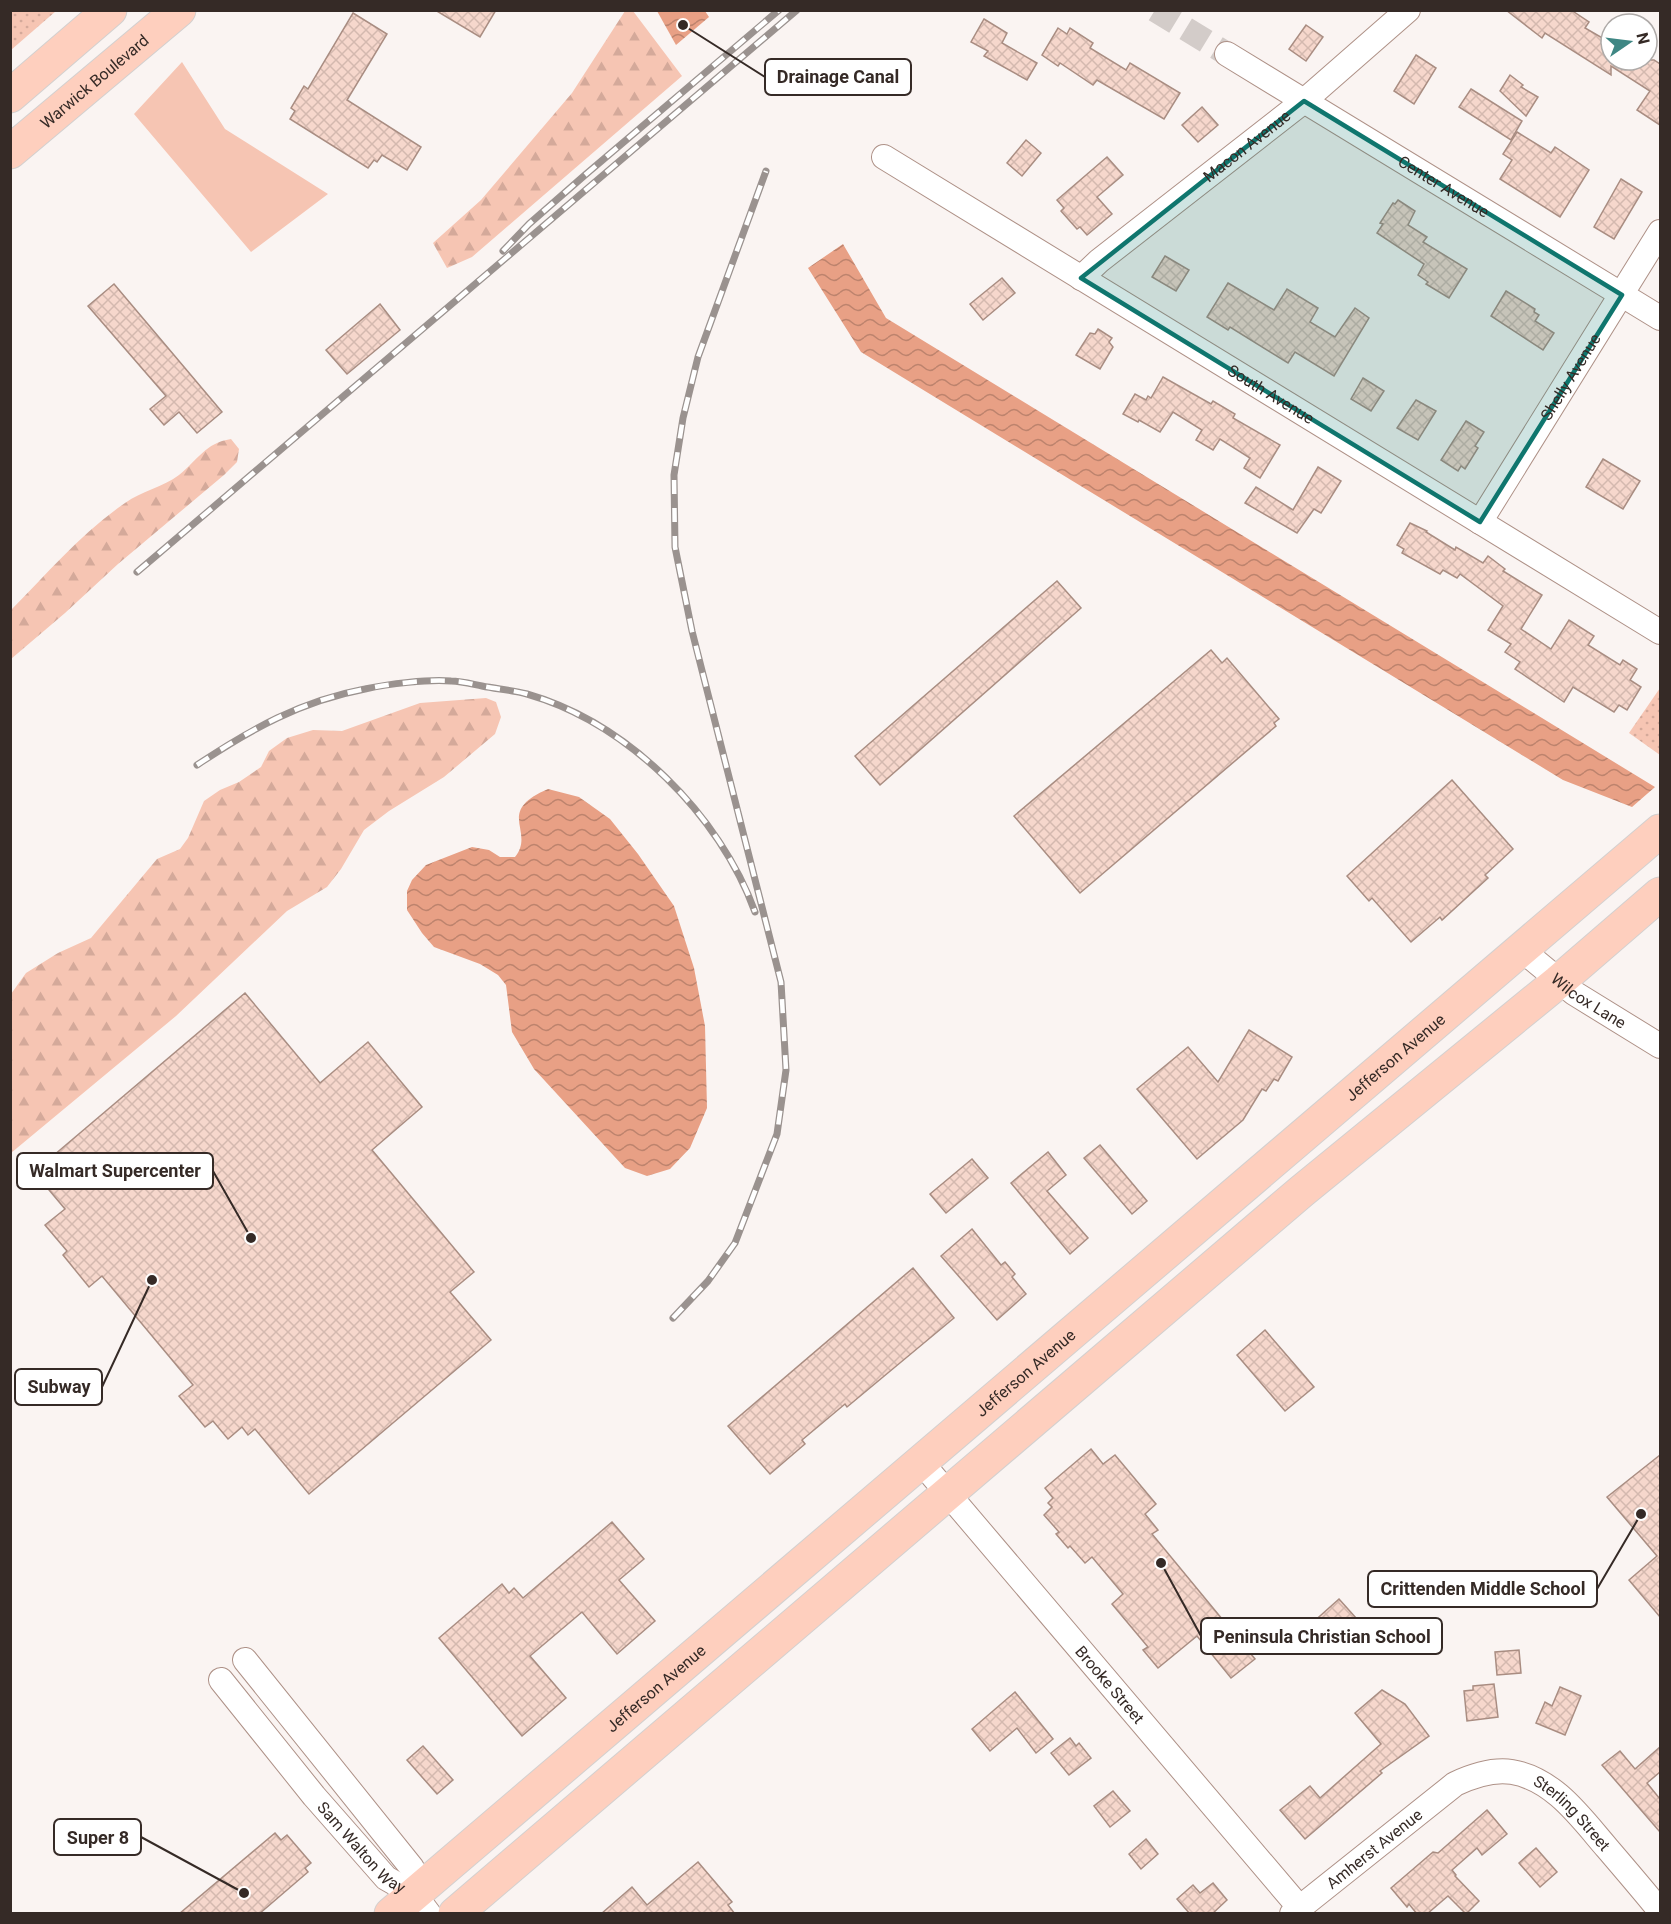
<svg xmlns="http://www.w3.org/2000/svg" width="1671" height="1924" font-family="Roboto,sans-serif">
<style>
.grass{fill:#f6c5b3}
.forest{fill:url(#forest-firs)}
.park{fill:url(#park-dots)}
.water{fill:url(#water-waves)}
.building{fill:url(#building-cross-hatch);stroke:#a98d82;stroke-width:1.5}
.lines{fill:none;stroke-linecap:round;stroke-linejoin:round}
.street-tunnel{stroke:#d3ccc9;stroke-width:24;stroke-dasharray:24 12;stroke-linecap:butt}
.street-casing{stroke:#ae9187;stroke-width:26}
.primary-casing{stroke:#d3d0cf;stroke-width:35}
.street{stroke:#fff;stroke-width:24}
.primary{stroke:#fecfbe;stroke-width:33}
.rail-casing{stroke:#9a928f;stroke-width:7}
.rail{stroke:#fff;stroke-width:4.5;stroke-dasharray:14;stroke-linecap:butt}
.marked{fill:#0f766e;fill-opacity:0.2;stroke:#0f766e;stroke-width:4.5;stroke-linejoin:round}
.labels{text-anchor:middle;stroke-width:4.5;stroke-linejoin:round;paint-order:stroke}
.street-label{font-size:16px;fill:#352a26;stroke:#fff}
.leader{fill:none;stroke:#352a26;stroke-width:2}
.callout-dot{fill:#352a26;stroke:#fff;stroke-width:2}
.callout{fill:#fff;stroke:#352a26;stroke-width:2}
.callout-label{font-size:18px;text-anchor:middle;font-weight:bold;fill:#352a26}
</style>
<defs>
<pattern id="forest-firs" width="22" height="20" patternUnits="userSpaceOnUse" patternTransform="scale(1.5)"><rect width="22" height="20" fill="#f6c5b3"/><path d="M5 1l3.5 6h-7zM16 11l3.5 6h-7z" fill="#d4a99a"/></pattern>
<pattern id="park-dots" width="8" height="8" patternUnits="userSpaceOnUse" patternTransform="scale(1.5)"><rect width="8" height="8" fill="#f6c5b3"/><path d="M2 2h.1M6 6h.1" fill="none" stroke="#d4a99a" stroke-width="1.8" stroke-linecap="round"/></pattern>
<pattern id="water-waves" width="16" height="10" patternUnits="userSpaceOnUse" patternTransform="scale(1.5)"><rect width="16" height="10" fill="#e8a085"/><path d="M0 5q4-4 8 0t8 0" fill="none" stroke="#bd836d"/></pattern>
<pattern id="building-cross-hatch" width="8" height="8" patternUnits="userSpaceOnUse" patternTransform="scale(1.5)"><rect width="8" height="8" fill="#f6d7cc"/><path d="M0 0l8 8M0 8l8-8" fill="none" stroke="#d4b9af"/></pattern>
</defs>
<rect width="100%" height="100%" fill="#faf4f2"/>
<path class="grass" d="M182,62l43,67 103,65 -77,58 -117,-138z"/>
<g class="forest">
<path d="M625,11h8l49,65 -210,181 -25,11 -14,-25 48,-43 91,-107z"/>
<path d="M231,439l8,10 -2,13 -13,13 -106,89 -53,49 -54,46v-49c37,-37 70,-77 114,-107 17,-12 38,-16 54,-28 19,-15 26,-32 52,-36z"/>
<path d="M486,698l10,4 5,15 -6,17 -51,43 -55,34 -25,19 -23,39 -14,18 -40,24 -111,105 -165,137v-159l15,-21 32,-20 33,-15 66,-79 23,-10 8,-11 16,-37 16,-11 19,-8 22,-15 8,-16 18,-13 26,-8 29,1 78,-28z"/>
</g>
<g class="park">
<path d="M11,10h45v1l-45,39z"/>
<path d="M1660,688v67l-31,-22z"/>
</g>
<g class="water">
<path d="M657,11h48l4,6 -33,28z"/>
<path d="M843,244l43,74 769,469 -23,20 -69,-27 -702,-428 -53,-84z"/>
<path d="M548,789l31,8 31,22 28,35 36,52 20,62 11,58 2,82 -17,40 -20,21 -23,7 -22,-8 -91,-99 -22,-37 -6,-47 -8,-10 -18,-11 -46,-17 -12,-14 -15,-23v-19l5,-11 14,-15 46,-18 17,3 11,7h15c21,-26 -21,-45 33,-68z"/>
</g>
<g class="building">
<path d="M435,10h61l-16,27z"/>
<path d="M1506,10h65l18,12 -4,6 26,15v17h43l6,4v61l-23,-15 13,-19 -39,-25v9l-66,-42 -3,5z"/>
<path d="M353,13l34,21 -40,66 74,47 -14,23 -25,-15 -5,7 -3,-2 -6,8 -78,-49 5,-8 -4,-3 13,-22 4,3z"/>
<path d="M984,19l23,14 -5,10 35,20 -10,17 -43,-24 4,-5 -17,-9z"/>
<path d="M1306,25l17,12 -17,24 -17,-12z"/>
<path d="M1058,28l9,6 3,-6 23,15 -3,5 36,22 4,-7 50,30 -16,26 -67,-39 -4,5 -33,-22 -2,3 -16,-11z"/>
<path d="M1416,55l20,13 -22,36 -20,-13z"/>
<path d="M1510,75l13,10 -2,2 17,10 -12,19 -26,-25z"/>
<path d="M1471,89l51,32 -11,19 -52,-33z"/>
<path d="M1202,107l16,18 -20,17 -16,-17z"/>
<path d="M1517,132l34,21 4,-6 34,23 -29,47 -60,-38 12,-19 -9,-6z"/>
<path d="M1026,140l15,13 -19,23 -15,-13z"/>
<path d="M1107,157l16,18 -26,22 15,17 -25,21 -7,-8 -3,2 -16,-18 3,-3 -7,-8z"/>
<path d="M1621,179l21,13 -28,47 -20,-12z"/>
<path d="M1398,200l17,11 -7,14 19,12 -4,5 44,27 -18,29 -23,-14 2,-2 -10,-7 6,-11 -47,-31 6,-9 -3,-1 13,-20 2,1z"/>
<path d="M1165,256l24,14 -13,21 -24,-14z"/>
<path d="M1002,278l13,15 -32,27 -13,-16z"/>
<path d="M1228,283l46,27 13,-21 31,19 -8,14 25,15 20,-29 14,10 -35,58 -39,-24 -7,11 -58,-36 -2,3 -21,-13z"/>
<path d="M114,284l108,128 -25,21 -18,-21 -15,13 -14,-16 16,-13 -78,-90z"/>
<path d="M1506,291l29,18 -1,3 5,3 -4,6 19,12 -11,17 -52,-34z"/>
<path d="M380,304l20,26 -53,44 -21,-24z"/>
<path d="M1098,329l14,9 -3,4 4,5 -13,22 -24,-14 14,-22 5,1z"/>
<path d="M1163,377l48,27 2,-3 22,13 -2,4 47,27 -20,33 -16,-10 6,-10 -30,-19 -7,11 -17,-10 6,-10 -29,-18 -13,20 -21,-12 -1,2 -15,-8 12,-20 11,6 2,-4 3,2z"/>
<path d="M1363,378l21,13 -13,20 -20,-12z"/>
<path d="M1416,400l20,11 -18,29 -21,-12z"/>
<path d="M1466,421l18,11 -9,14 3,2 -13,21 -4,-3 -3,5 -17,-11z"/>
<path d="M1603,459l37,22 -17,28 -37,-22z"/>
<path d="M1318,467l23,14 -20,32 -7,-4 -17,24 -52,-30 11,-16 37,23z"/>
<path d="M1410,523l17,8 -1,1 29,18 1,-3 27,16 5,-7 17,13 -2,2 39,24 -21,34 30,20 18,-29 25,16 -6,9 32,20 3,-5 14,9 -7,11 11,7 -14,23 -8,-5 -5,7 -41,-25 -9,15 -49,-33 5,-7 -15,-10 6,-8 -23,-14 15,-24 -43,-32 -3,4 -14,-8 -3,4 -38,-21 2,-4 -7,-4z"/>
<path d="M1057,581l24,27 -201,177 -25,-29z"/>
<path d="M1211,650l11,13 5,-5 52,61 -5,4 2,3 -196,167 -66,-77z"/>
<path d="M1452,780l61,69 -28,26 3,3 -46,42 -2,-3 -29,25 -39,-44 -3,3 -22,-25z"/>
<path d="M245,993l75,90 48,-41 54,65 -50,43 102,122 -24,20 41,48 -182,154 -54,-65 -7,6 -6,-8 -14,12 -15,-18 -8,6 -26,-31 14,-11 -91,-109 -13,11 -26,-32 4,-4 -22,-26 20,-16 -31,-37z"/>
<path d="M1249,1030l43,27 -14,24 -4,-2 -8,12 -4,-2 -19,31 -46,39 -60,-70 51,-42 30,35z"/>
<path d="M1100,1145l47,56 -15,13 -48,-56z"/>
<path d="M1048,1152l18,23 -19,16 41,47 -18,16 -59,-71z"/>
<path d="M972,1159l16,19 -42,35 -16,-19z"/>
<path d="M972,1229l29,36 4,-3 10,12 -3,3 14,17 -29,26 -56,-64z"/>
<path d="M913,1268l41,50 -107,89 -2,-3 -43,36 3,4 -35,30 -42,-48z"/>
<path d="M1265,1330l49,57 -29,24 -48,-56z"/>
<path d="M1091,1449l12,15 12,-9 41,49 -11,10 13,16 -6,4 103,125 -24,19 -34,-42 -39,32 -15,-18 5,-3 -36,-43 11,-10 -31,-37 -7,6 -15,-17 -2,2 -12,-14 3,-2 -15,-17 8,-8 -4,-4 5,-5 -8,-10z"/>
<path d="M1660,1455v162l-31,-37 28,-24 -50,-59z"/>
<path d="M612,1522l32,37 -25,21 36,41 -38,33 -35,-42 -52,44 36,42 -44,38 -83,-98 63,-54 7,9 5,-5 9,10z"/>
<path d="M1339,1599l17,19 -27,25 -18,-19z"/>
<path d="M1519,1650l2,23 -24,2 -2,-23z"/>
<path d="M1494,1684l4,33 -31,4 -3,-30 9,-1v-4z"/>
<path d="M1560,1687l21,9 -16,39 -29,-12 9,-21 7,4z"/>
<path d="M1382,1690l23,14 24,32 -49,35 2,2 -77,66 -25,-29 30,-24 10,12 61,-54 -26,-31z"/>
<path d="M1015,1692l38,47 -17,14 -19,-25 -27,23 -18,-22z"/>
<path d="M1070,1738l6,8 3,-3 12,15 -22,17 -18,-22z"/>
<path d="M423,1746l30,34 -16,14 -30,-34z"/>
<path d="M1660,1747v25l-13,11 13,16v33l-58,-67 18,-14 15,18z"/>
<path d="M1113,1791l17,20 -20,16 -16,-21z"/>
<path d="M1487,1810l20,24 -25,21 -5,-7 -25,22 4,5 -1,1 24,25 -13,13 -18,-18 -21,18h-10l-8,-10 -2,3 -16,-19 42,-36 5,1z"/>
<path d="M275,1833l6,7 6,-5 24,28 -6,5 3,4 -49,42h-80z"/>
<path d="M1146,1839l12,15 -17,15 -12,-15z"/>
<path d="M1536,1848l21,24 -17,15 -21,-24z"/>
<path d="M698,1862l34,40 -4,3 7,9h-134l31,-27 15,18z"/>
<path d="M1213,1883l14,17 -15,14h-22l-13,-15 16,-14 7,8z"/>
</g>
<g class="lines">
<path class="street-tunnel" d="M1155,10l72,44"/>
<g class="street-casing">
<g id="street">
<path id="s1" d="M1227,54l433,264"/>
<path id="s2" d="M884,157l776,475"/>
<path id="s3" d="M1081,278l18,-17 205,-160 104,-91"/>
<path id="s4" d="M1480,522l180,-290"/>
<path id="s5" d="M1522,950l52,43 86,53"/>
<path id="s6" d="M921,1462l378,445"/>
<path d="M245,1660l167,208 2,26"/>
<path id="s7" d="M221,1680l93,116 72,82 28,16 15,20"/>
<path id="s8" d="M1292,1914l163,-130c17,-8 38,-15 57,-12 42,7 69,46 95,76 18,21 36,42 53,63"/>
</g>
</g>
<g class="primary-casing">
<g id="primary">
<path d="M10,96l100,-86"/>
<path id="s9" d="M10,152l169,-142"/>
<path id="s10" d="M391,1914l1269,-1083"/>
<path d="M455,1914l847,-723 256,-209 102,-88"/>
</g>
</g>
<use href="#street" class="street"/>
<use href="#primary" class="primary"/>
<g class="rail-casing">
<g id="rail">
<path d="M503,251l26,-27 56,-49 194,-165"/>
<path d="M137,572l660,-562"/>
<path d="M197,765c54,-36 104,-64 168,-76 23,-5 63,-10 86,-8 10,0 21,3 31,5 15,3 30,4 45,8 101,29 193,121 228,218"/>
<path d="M673,1318l35,-37 27,-38 42,-109 9,-64 -5,-88 -89,-351 -17,-84 -1,-72 9,-57 15,-61 68,-186"/>
</g>
</g>
<use href="#rail" class="rail"/>
</g>
<path class="marked" d="M1304,101l318,194 -142,227 -399,-244z"/>
<g class="labels">
<g class="street-label">
<text dy="6" stroke="none"><textPath href="#s9" startOffset="110">Warwick Boulevard</textPath></text>
<text dy="6" stroke="none"><textPath href="#s3" startOffset="212">Macon Avenue</textPath></text>
<text dy="6" stroke="none"><textPath href="#s1" startOffset="254">Center Avenue</textPath></text>
<text dy="6" stroke="none"><textPath href="#s4" startOffset="171">Shelly Avenue</textPath></text>
<text dy="6" stroke="none"><textPath href="#s2" startOffset="454">South Avenue</textPath></text>
<text dy="6" stroke="none"><textPath href="#s5" startOffset="84">Wilcox Lane</textPath></text>
<text dy="6" stroke="none"><textPath href="#s10" startOffset="1320">Jefferson Avenue</textPath></text>
<text dy="6" stroke="none"><textPath href="#s10" startOffset="834">Jefferson Avenue</textPath></text>
<text dy="6" stroke="none"><textPath href="#s6" startOffset="292">Brooke Street</textPath></text>
<text dy="6" stroke="none"><textPath href="#s10" startOffset="348">Jefferson Avenue</textPath></text>
<text dy="6" stroke="none"><textPath href="#s8" startOffset="342">Sterling Street</textPath></text>
<text dy="6" stroke="none"><textPath href="#s7" startOffset="219">Sam Walton Way</textPath></text>
<text dy="6" stroke="none"><textPath href="#s8" startOffset="105">Amherst Avenue</textPath></text>
</g>
</g>
<path class="leader" d="M683 25L765 77M251 1238L213 1171M152 1280L102 1387M1641 1514L1597 1589M1161 1563L1201 1636M244 1893L141 1837"/>
<g class="callout-dot">
<circle cx="683" cy="25" r="6"/>
<circle cx="251" cy="1238" r="6"/>
<circle cx="152" cy="1280" r="6"/>
<circle cx="1641" cy="1514" r="6"/>
<circle cx="1161" cy="1563" r="6"/>
<circle cx="244" cy="1893" r="6"/>
</g>
<g class="callout">
<rect x="765" y="59" width="146" height="36" rx="6"/>
<rect x="17" y="1153" width="196" height="36" rx="6"/>
<rect x="15" y="1369" width="87" height="36" rx="6"/>
<rect x="1368" y="1571" width="229" height="36" rx="6"/>
<rect x="1201" y="1618" width="241" height="36" rx="6"/>
<rect x="54" y="1819" width="87" height="36" rx="6"/>
</g>
<g class="callout-label">
<text x="838" y="83">Drainage Canal</text>
<text x="115" y="1177">Walmart Supercenter</text>
<text x="59" y="1393">Subway</text>
<text x="1483" y="1595">Crittenden Middle School</text>
<text x="1322" y="1643">Peninsula Christian School</text>
<text x="98" y="1844">Super 8</text>
</g>
<rect width="1671" height="1924" fill="none" stroke="#352a26" stroke-width="24"/>
<g transform="translate(1629 42) rotate(76)"><circle r="28" fill="#ffffff" stroke="#aeaaa8" stroke-width="1.5"/>
<path d="M0-4.5L10 22L0 15L-10 22Z" fill="#3f8784"/>
<text y="-9" font-size="16" font-weight="bold" text-anchor="middle" fill="#352a26">N</text>
</g>
</svg>
